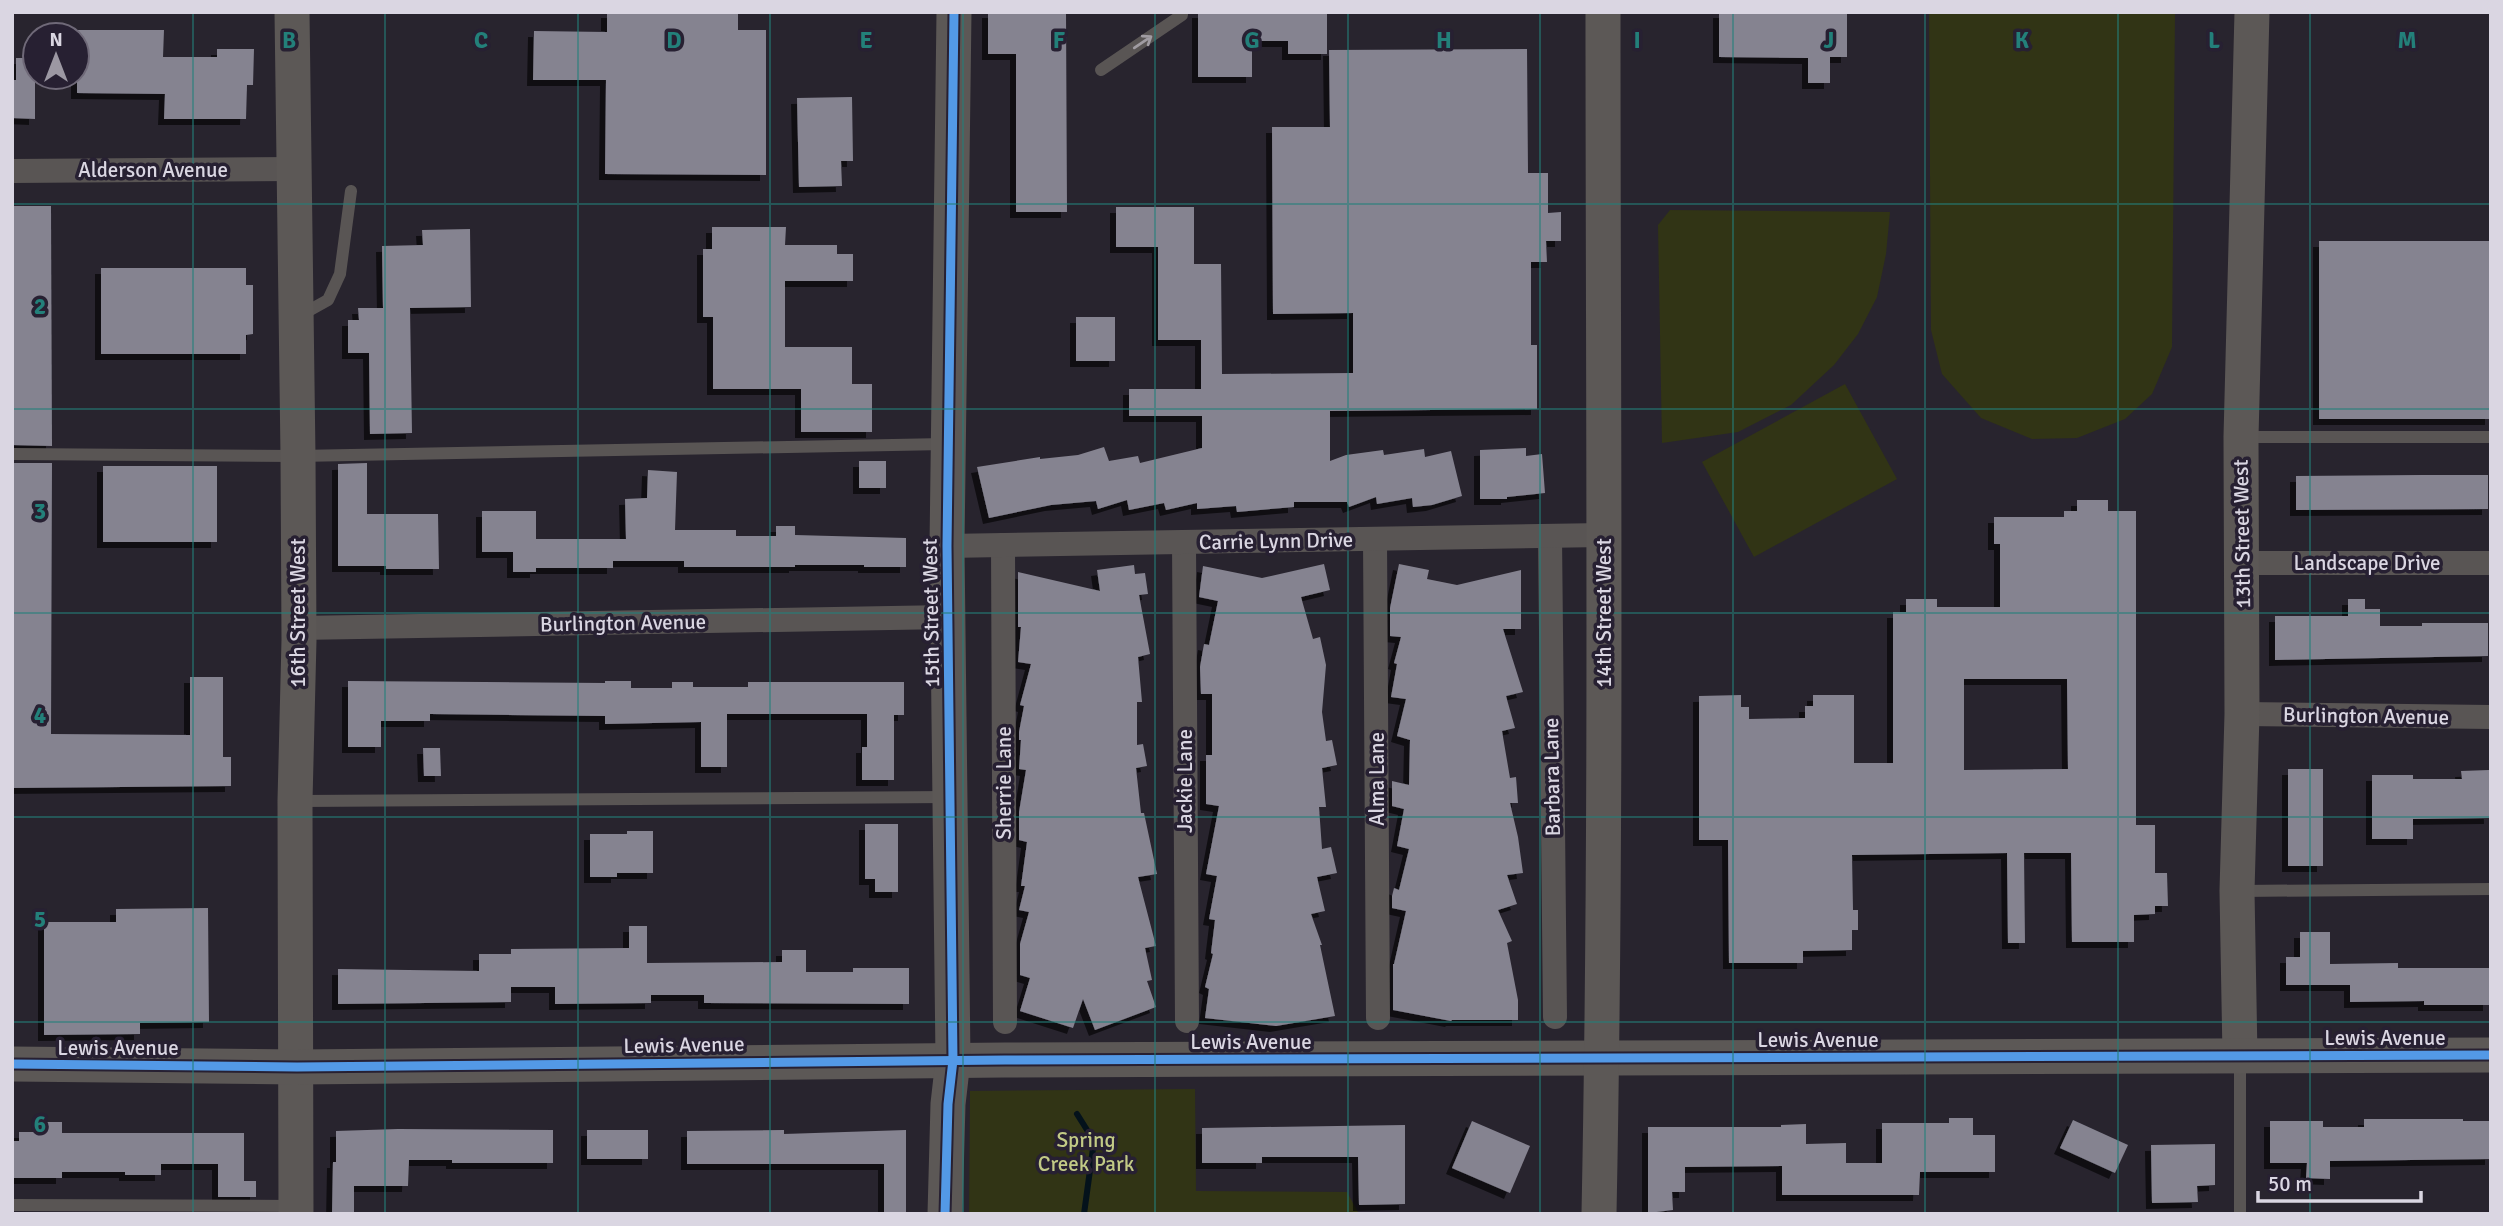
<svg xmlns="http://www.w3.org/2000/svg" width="2503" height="1226" font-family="Signika,sans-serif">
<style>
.green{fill:#313415}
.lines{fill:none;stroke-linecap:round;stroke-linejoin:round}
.stream{stroke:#04121b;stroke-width:6}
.building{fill:#858390;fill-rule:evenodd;filter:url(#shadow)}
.lane{stroke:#595554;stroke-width:12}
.street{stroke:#595554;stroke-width:24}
.secondary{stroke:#5c5856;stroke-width:35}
.cycleway-casing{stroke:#272032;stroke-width:13}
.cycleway{stroke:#5399e6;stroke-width:9}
.oneway{stroke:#a09ca2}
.grid{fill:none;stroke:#23807a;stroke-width:2;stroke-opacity:0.55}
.labels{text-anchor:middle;stroke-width:7;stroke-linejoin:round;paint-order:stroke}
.street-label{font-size:21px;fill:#dad6e2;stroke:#272032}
.park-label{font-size:21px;fill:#c2ca86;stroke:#272032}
.grid-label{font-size:23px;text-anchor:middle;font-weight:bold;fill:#23807a;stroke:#272032;stroke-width:7;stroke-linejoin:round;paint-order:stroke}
</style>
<defs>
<filter id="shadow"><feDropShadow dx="-6" dy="6" stdDeviation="0" flood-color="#0009"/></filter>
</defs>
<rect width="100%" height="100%" fill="#28242e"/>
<g class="green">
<path d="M1929,12h246l-3,335 -20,47 -27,25 -48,19 -45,1 -51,-21 -39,-44 -11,-44z"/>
<path d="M1670,210l220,2 -4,42 -9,43 -19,37 -24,31 -43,40 -53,27 -76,11 -4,-218z"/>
<path d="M1845,384l52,95 -143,78 -52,-95z"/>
<path d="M1195,1089l1,102 151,1 12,22h-390l1,-123z"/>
</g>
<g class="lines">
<path class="stream" d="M1077,1114l17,27 -10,73"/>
</g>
<g class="building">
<path d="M607,12h131v18h28v145l-161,-1 1,-94h-73l1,-49 73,1z"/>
<path d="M988,12h78l1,200h-51v-158h-28z"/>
<path d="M1198,12h129v42h-39v-13h-36v36h-54z"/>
<path d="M1719,12h128v45h-17v26h-22v-25l-89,-1z"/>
<path d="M77,30h87l-1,27h54v-8h37l-1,36h-6l-1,34h-82l1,-25 -88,-1z"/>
<path d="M1527,49l1,124h20v40l13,-1v29h-15l1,21h-16v83h6v64l-207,2v50l16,-6 37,-5 1,5 40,-6 1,8 26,-6 11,45 -30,9 -19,2 -1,-9 -35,6 -1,-7 -27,10 -2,-5h-53v5l-57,5 -1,-6 -39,3v-6l-31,7 -2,-7 -35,7 -2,-10 -29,9 -2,-8 -45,4 -62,13 -12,-51 63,-10v2l38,-4 26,-8 5,14 29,-5 2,7 62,-15v-32h-73v-27h72v-49h-43v-93h-42v-40h78v57h27l1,110 131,-1v-60l-80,1 -1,-187h58l-1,-77z"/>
<path d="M16,58h19v61l-23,-1v-38h4z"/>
<path d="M852,97l1,64h-12l1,25 -43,1 -2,-89z"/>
<path d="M12,206h39l1,240 -40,-1z"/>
<path d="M712,227h74l-1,18h52v9h16v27h-68v66h67v37h20v48h-71v-43h-88v-72h-10v-68h9z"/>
<path d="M470,229l1,78 -61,1 2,125 -42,1 -1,-81h-21v-33h11l-1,-12h25l-1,-62 41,-1 -1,-15z"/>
<rect x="2319" y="241" width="172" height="178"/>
<path d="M101,268h145v17h7v49l-7,1v19h-145z"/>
<rect x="1076" y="317" width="39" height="44"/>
<path d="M1526,448v8l16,-2 3,39 -38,4v2h-27v-49z"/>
<rect x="859" y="461" width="27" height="27"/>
<path d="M12,463h40l-1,271 139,1v-58h33v80h8v29l-219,2z"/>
<path d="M367,463v51h71l1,55h-53v-3h-48v-102z"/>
<rect x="103" y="466" width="114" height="76"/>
<path d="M648,470l29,2 -2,58h61v6h40v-10h19v9l111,3v29h-42v-2h-69v2h-111v-6h-71v7h-77v4h-23v-20h-31v-41h54v28h90l-1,-40 22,-1z"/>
<path d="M2421,475h67v34l-192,1v-34z"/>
<path d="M2077,500h31v11h28v314h19v48h12l1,33h-13v8l-21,1v27h-62l-1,-89h-47l1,90h-17l-1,-90 -155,2 1,55h5v20h-6v20l-49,1v12h-74l-1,-123h-29v-144l42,-1v12h8v12l56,-1v-12h8v-11h41v68h39v-151h13v-13h31v8h63v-63h-6v-27h70v-6h13zM1964,679h103l1,90 -104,1z"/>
<path d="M1324,564l6,26 -29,7 12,42 7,-2 6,28 -4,47 4,29 6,-1 5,25 -15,3 4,39h-7l3,42 9,-2 6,26 -20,4 8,34 -14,3 11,31h-2l15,71 -59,10 -71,-8 4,-29 -4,-2 8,-33 -2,-1 4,-33 -6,-1 8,-43 -11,-2 13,-68 -13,-2v-49h6v-61h-11l-1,-27 4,-23 5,1 9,-44 -19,-4 4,-31 59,12z"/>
<path d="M1399,564l30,6 -2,9 30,6 64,-15v59h-18l20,63 -17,4 9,32 -13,3 8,47 6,-1 2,26h-8l8,34 5,36 -16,2 10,29 -19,6 14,31 -5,2 11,57v20h-66l-1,1 -58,-11v-46h1l12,-53 -14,-3v-12l2,-8 5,2 10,-41 -12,-3 7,-37 -12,-3v-25l17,4 1,-45 -13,-4 9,-37 -15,-2 6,-33 -3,-1 7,-26 -11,-1v-28z"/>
<path d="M1134,565l1,9 10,-1 3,21 -9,1 11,59 -12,3 4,45h-5v43l6,-1 4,22 -11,2 5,45h3l13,61 -19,3 18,69 -11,2 7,32 -5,1 9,26 -61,23 -12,-31 -10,29 -53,-17 10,-33 -10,-3v-31l9,-32 -10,-2 6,-24h-4l6,-44 -8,-2v-28l7,-42 -7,-1 2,-29h-2v-8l5,-26 -4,-1 11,-41 -13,-2 3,-35h-3v-55l82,19 -3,-21z"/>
<path d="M2348,599h17v10h15v17h42v-3h66v33l-213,4v-44h73z"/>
<path d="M348,681l257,2v-2h26v7h41v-6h21v5h55v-5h156v33h-10v65h-32v-33h5v-33h-140v53h-26v-45l-96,2v-8l-175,-2v7h-49v26h-33z"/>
<path d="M423,748h17l1,28h-17z"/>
<rect x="2288" y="769" width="35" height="97"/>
<path d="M2489,770l1,48 -77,1v20h-41v-64h41v4h49l-1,-8z"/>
<path d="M865,824h33v68h-23v-13h-10z"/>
<path d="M627,831h26v42h-36v4h-27v-43h37z"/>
<path d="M208,908l1,114 -69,1v11l-96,1v-113h72v-13z"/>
<path d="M629,926h18v37l135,-1v-12h24v22h47v-4h56v36l-205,-1v-8h-53v8l-96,1v-17h-44v15l-173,2v-35l141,2v-17h32v-5l118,-1z"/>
<path d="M2300,932h30v32l68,-1v5h91v37h-65v-4l-74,1v-17h-64v-28h14z"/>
<path d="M1949,1118h24v17h22v37h-75l-1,23h-137v-29l-97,1v25h-13l1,18 -25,3v-86h133v-2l25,-1v20l40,-1v20h36v-40h67z"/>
<path d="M2364,1119h99v2h28v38l-161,2v18l-24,-1 1,-15h-37v-42h53v6h41z"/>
<path d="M2073,1120l55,25 -13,28 -55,-25z"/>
<path d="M1472,1121l58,25 -20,47 -58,-25z"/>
<path d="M45,1122h17v11h182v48h12v16h-38v-33h-57v11h-36v-3h-63v6h-50v-37h7v-9h26z"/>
<path d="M1405,1125v79l-46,1 -1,-48h-96v6h-60v-35z"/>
<path d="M398,1129l155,1v33h-101v-3h-43l-1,26h-54v28h-22l1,-52h3v-31z"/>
<rect x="587" y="1130" width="61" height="29"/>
<path d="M784,1130v4l122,-4v84h-22v-50h-197v-33z"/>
<path d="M2215,1144v41l-18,1 1,16 -46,1 -1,-58z"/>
</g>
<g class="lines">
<g class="lane">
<path d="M1101,70l81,-55v-3"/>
<path d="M301,315l27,-15 12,-26 11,-83"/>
<path d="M2245,437h246"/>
<path d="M12,454l286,2 647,-12"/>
<path d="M299,801l650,-4"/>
<path d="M2241,891l250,-2"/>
<path d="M12,1205l283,1"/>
<path d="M2240,1214v-155"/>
</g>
<g class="street">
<path d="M12,171l283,-2"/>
<path d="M1550,536l5,481"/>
<path d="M1375,539l3,479"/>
<path d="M1184,542l3,479"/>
<path d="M1003,545l2,477"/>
<path d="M947,546l657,-11"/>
<path d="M2243,563h248"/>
<path d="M298,628l650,-11"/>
<path d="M2242,714l249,3"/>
</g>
<g class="secondary">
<path d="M292,12l6,444 1,184 -4,161 1,413"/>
<path d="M2240,1056l-3,-165 5,-177 -1,-277 11,-425"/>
<path d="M12,1064l285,3 708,-7 1486,-5"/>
<path d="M945,1214l3,-110 5,-44 -6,-514 7,-534"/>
<path d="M1599,1214c8,-401 4,-801 4,-1202"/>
</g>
<g class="cycleway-casing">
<g id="cycleway">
<path d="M12,1064l285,3 708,-7 1486,-5"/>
<path d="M945,1214l3,-110 5,-44 -6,-514 7,-534"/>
</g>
</g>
<use href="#cycleway" class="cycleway"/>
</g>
<defs><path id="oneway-shaft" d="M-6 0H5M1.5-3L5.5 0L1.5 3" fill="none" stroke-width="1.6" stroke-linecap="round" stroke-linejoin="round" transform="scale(1.75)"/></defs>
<use class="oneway" href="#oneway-shaft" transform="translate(1143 42) rotate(-34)"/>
<path class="grid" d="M193,12v1202M385,12v1202M578,12v1202M770,12v1202M963,12v1202M1155,12v1202M1348,12v1202M1540,12v1202M1733,12v1202M1925,12v1202M2118,12v1202M2310,12v1202M12,204h2479M12,409h2479M12,613h2479M12,817h2479M12,1022h2479"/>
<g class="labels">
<g class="street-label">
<text x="153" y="177">Alderson Avenue</text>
<text transform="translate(2242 534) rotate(-91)" y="7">13th Street West</text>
<text transform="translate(1276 541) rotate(-1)" y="7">Carrie Lynn Drive</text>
<text x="2367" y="570">Landscape Drive</text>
<text transform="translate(298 613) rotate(-90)" y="7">16th Street West</text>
<text transform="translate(931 613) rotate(-91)" y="7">15th Street West</text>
<text transform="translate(1604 613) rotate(-90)" y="7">14th Street West</text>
<text transform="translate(623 623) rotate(-1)" y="7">Burlington Avenue</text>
<text transform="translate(2366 716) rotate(1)" y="7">Burlington Avenue</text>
<text transform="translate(1552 777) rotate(-91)" y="7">Barbara Lane</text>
<text transform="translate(1377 779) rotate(-90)" y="7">Alma Lane</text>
<text transform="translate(1185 781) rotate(-90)" y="7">Jackie Lane</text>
<text transform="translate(1004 783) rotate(-90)" y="7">Sherrie Lane</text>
<text x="2385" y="1045">Lewis Avenue</text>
<text x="1818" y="1047">Lewis Avenue</text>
<text x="1251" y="1049">Lewis Avenue</text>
<text transform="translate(684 1045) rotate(-1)" y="7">Lewis Avenue</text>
<text x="118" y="1055">Lewis Avenue</text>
</g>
<g class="park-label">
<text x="1086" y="1147">Spring<tspan x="1086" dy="24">Creek Park</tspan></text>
</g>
</g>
<g class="grid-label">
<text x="289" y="48">B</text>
<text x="481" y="48">C</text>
<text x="674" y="48">D</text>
<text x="866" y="48">E</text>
<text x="1059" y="48">F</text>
<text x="1252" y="48">G</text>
<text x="1444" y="48">H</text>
<text x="1637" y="48">I</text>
<text x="1829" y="48">J</text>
<text x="2022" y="48">K</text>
<text x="2214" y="48">L</text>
<text x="2407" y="48">M</text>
<text x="40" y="314">2</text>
<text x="40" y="519">3</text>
<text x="40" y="723">4</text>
<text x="40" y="927">5</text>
<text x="40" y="1132">6</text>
</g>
<rect width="2503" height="1226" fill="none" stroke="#dad6e2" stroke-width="28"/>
<g transform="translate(56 56)"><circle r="33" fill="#272032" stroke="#6f6978" stroke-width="2"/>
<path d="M0-5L12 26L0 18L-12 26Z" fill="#9c98a3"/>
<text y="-10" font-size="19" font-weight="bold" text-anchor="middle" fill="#dad6e2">N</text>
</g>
<path d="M2258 1191v10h163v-10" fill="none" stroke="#dad6e2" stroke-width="3.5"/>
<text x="2268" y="1191" font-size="21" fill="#dad6e2" stroke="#272032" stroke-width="5" paint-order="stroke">50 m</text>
</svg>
